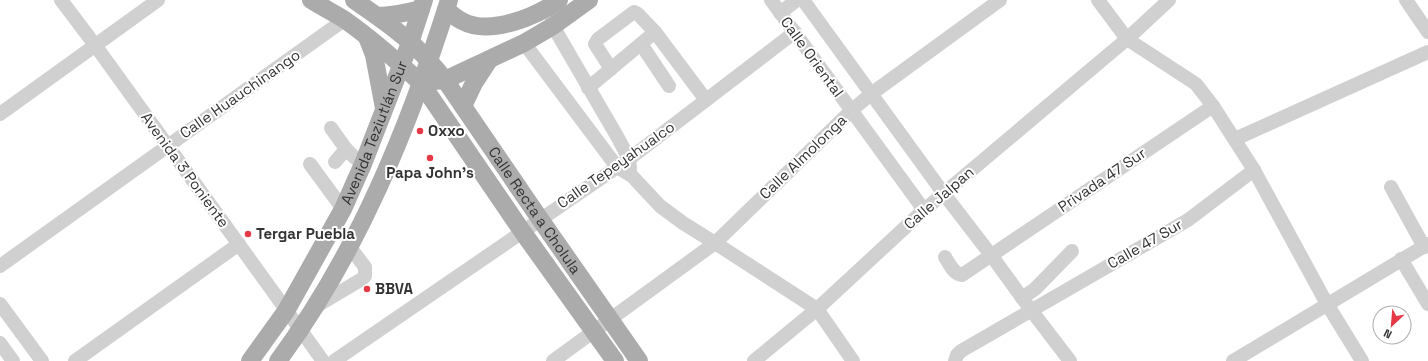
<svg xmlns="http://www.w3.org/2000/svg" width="1428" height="361" font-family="'Space Grotesk',sans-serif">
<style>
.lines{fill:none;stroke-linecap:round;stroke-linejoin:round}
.minor{stroke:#d0d0d0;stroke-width:14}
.major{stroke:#ababab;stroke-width:18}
.poi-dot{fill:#e63946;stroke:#fff;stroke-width:1.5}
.labels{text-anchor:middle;stroke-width:4;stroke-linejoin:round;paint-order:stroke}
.street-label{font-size:15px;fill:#333;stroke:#fff}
.poi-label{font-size:15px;font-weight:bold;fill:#333;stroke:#fff;text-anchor:start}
</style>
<rect width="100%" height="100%" fill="#fff"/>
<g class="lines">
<g class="minor">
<path d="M61,0l34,45 228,316"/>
<path d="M771,0l153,210"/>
<path d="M803,0l141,194 47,61 40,55 39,51"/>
<path d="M1098,0l29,39 69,45 17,22 41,64 73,134 35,57"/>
<path d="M1406,0l22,32"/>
<path d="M780,13l17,-13"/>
<path d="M552,17l1,9 65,112 11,21 1,9"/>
<path d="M524,43l93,124 15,9 28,30 23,17 32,20 102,66 36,52"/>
<path d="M641,44l28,42"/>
<path d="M611,69l-16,-25 3,-5 36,-27 4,2 17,18 51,68"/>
<path d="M588,88l67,-56"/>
<path d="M0,114l158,-114"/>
<path d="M331,128l15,21"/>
<path d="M1235,139l193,-87"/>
<path d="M335,162l11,-13 8,8 9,7"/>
<path d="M310,164l33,45"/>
<path d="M1391,187l33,60"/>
<path d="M945,257c4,6 8,17 17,18l251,-169"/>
<path d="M1401,259l27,45"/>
<path d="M0,266l344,-246"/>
<path d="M1022,298l13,-9 37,-38"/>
<path d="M0,304l42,57"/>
<path d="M315,307l47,-28 3,-3v-9l-16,-21"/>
<path d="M0,343l13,18"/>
<path d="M75,361l164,-117"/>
<path d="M334,361l295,-202 166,-127"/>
<path d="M553,361l162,-118 137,-133 19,-16 129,-94"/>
<path d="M754,361l63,-52 107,-99 203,-171 42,-39"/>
<path d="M955,361l2,-6 4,-4 227,-131 66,-50"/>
<path d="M1233,361l195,-117"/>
</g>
<g class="major">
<path d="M311,0c11,7 23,13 34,20 27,19 52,41 76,63l101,148 93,130"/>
<path id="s1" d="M354,0c26,18 54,37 75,61 6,6 11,13 16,19l95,139 99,142"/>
<path d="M446,10c5,3 10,8 16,11 27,15 74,-4 97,-21"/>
<path d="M377,16c16,0 29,-3 44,-7"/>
<path d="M367,37l7,18 10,53"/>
<path d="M434,81l11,-1 79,-37 29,-17 36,-26"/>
<path d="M463,106l11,-23 15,-23"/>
<path id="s2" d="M250,361l36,-50 57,-102 20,-45 47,-121 14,-43"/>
<path d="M278,361c80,-108 131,-234 171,-361"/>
</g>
</g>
<g class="poi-dot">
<circle cx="420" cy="131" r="4"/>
<circle cx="430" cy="158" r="4"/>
<circle cx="248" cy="234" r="4"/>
<circle cx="367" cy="289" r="4"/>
</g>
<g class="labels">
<g class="street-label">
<text transform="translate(812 57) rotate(54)" y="5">Calle Oriental</text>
<text transform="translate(240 94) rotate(-35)" y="5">Calle Huauchinango</text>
<text dy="5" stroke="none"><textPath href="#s2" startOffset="261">Avenida Teziutlán Sur</textPath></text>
<text transform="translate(803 157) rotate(-44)" y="5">Calle Almolonga</text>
<text transform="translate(616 165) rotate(-35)" y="5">Calle Tepeyahualco</text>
<text transform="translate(185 170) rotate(54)" y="5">Avenida 3 Poniente</text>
<text transform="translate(1102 180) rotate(-34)" y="5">Privada 47 Sur</text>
<text transform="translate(939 198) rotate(-41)" y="5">Calle Jalpan</text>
<text dy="5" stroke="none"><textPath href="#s1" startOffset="280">Calle Recta a Cholula</textPath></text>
<text transform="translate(1145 244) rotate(-30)" y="5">Calle 47 Sur</text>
</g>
<g class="poi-label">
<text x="428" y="136">Oxxo</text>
<text x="430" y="178" text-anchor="middle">Papa John's</text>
<text x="256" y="239">Tergar Puebla</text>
<text x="375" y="294">BBVA</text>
</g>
</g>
<g transform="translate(1392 325) rotate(206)"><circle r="19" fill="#ffffff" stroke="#adadad"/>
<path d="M0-3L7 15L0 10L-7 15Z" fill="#e63946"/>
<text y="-6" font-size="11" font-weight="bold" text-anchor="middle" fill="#333333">N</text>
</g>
</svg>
